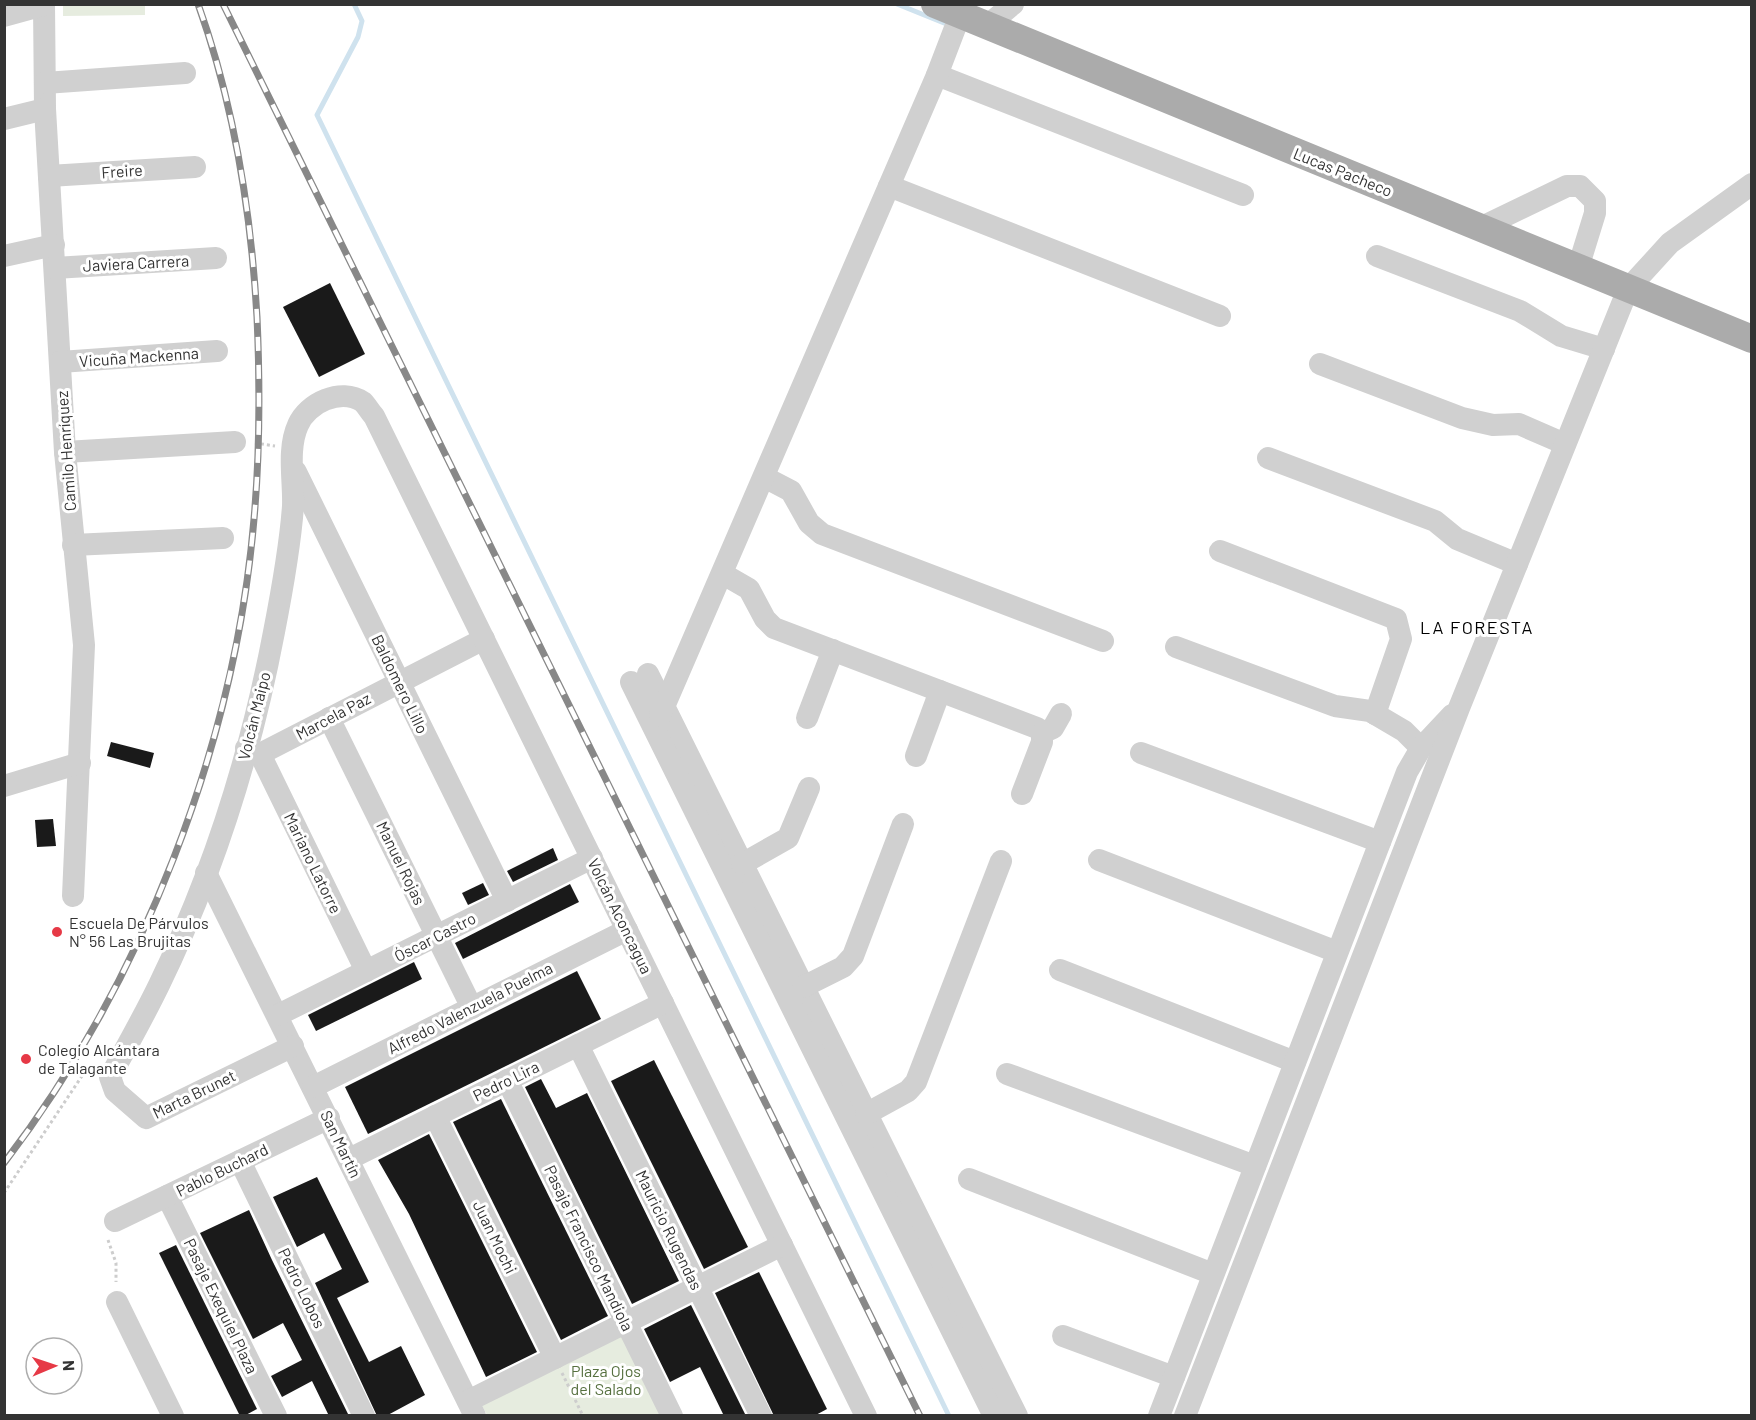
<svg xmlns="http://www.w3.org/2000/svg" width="1756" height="1420" font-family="Barlow,sans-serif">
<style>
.green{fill:#e6ecdf}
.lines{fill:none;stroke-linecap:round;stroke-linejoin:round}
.stream{stroke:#cfe2ee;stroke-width:5}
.building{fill:#1a1a1a}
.path{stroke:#cdcdcd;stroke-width:3;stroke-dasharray:3 3;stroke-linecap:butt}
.minor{stroke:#d0d0d0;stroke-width:22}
.major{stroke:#ababab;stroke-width:28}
.rail-casing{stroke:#888;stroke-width:7}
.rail{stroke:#fff;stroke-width:4.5;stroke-dasharray:14;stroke-linecap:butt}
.poi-dot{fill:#e63946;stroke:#fff;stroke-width:2}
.labels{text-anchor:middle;stroke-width:6;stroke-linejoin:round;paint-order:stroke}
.street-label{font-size:16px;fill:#333;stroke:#fff}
.poi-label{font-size:16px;fill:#333;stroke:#fff;text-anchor:start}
.park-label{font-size:16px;fill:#56703f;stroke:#fff}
.neighbourhood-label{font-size:18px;letter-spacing:1.5px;fill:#000;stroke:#fff}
</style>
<rect width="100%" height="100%" fill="#fff"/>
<g class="green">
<path d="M63,5h82v10l-82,1z"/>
<path d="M624,1332l40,83h-177l-7,-13z"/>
</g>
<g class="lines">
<g class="stream">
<path d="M354,4l8,17 -4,16 -41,78 632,1301"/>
<path d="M897,4l47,19"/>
</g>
</g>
<g class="building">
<path d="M330,283l35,71 -46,23 -36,-70z"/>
<path d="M111,742l43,11 -4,15 -43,-12z"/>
<path d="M53,819l3,27 -19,1 -2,-27z"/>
<path d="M553,848l5,12 -45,22 -6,-11z"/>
<path d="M483,883l6,12 -21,10 -6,-12z"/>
<path d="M570,884l9,18 -116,57 -8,-16z"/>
<path d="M414,962l8,17 -106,52 -8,-16z"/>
<path d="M577,971l24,48 -233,115 -23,-47z"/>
<path d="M654,1060l94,187 -44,22 -93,-188z"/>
<path d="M541,1079l15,29 31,-15 92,188 -47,23 -107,-217z"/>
<path d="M501,1099l107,217 -47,24 -108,-218z"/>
<path d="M429,1134l108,218 -51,25 -77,-163 -31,-54z"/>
<path d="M317,1177l52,105 -32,16 32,64 32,-16 24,49 -39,21h-9l-62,-133 27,-14 -18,-36 -27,14 -24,-50z"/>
<path d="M249,1210l23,50 77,156h-20l-17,-35 -30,16 -11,-21 31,-16 -2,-4 -17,-33 -30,16 -53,-106z"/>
<path d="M176,1245l81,164 -13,7h-4l-81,-163z"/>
<path d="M759,1272l68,137 -13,7h-40l-59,-123z"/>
<path d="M691,1305l55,111h-22l-24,-49 -30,15 -26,-53z"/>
</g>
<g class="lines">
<g class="path">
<path d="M255,443l20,3"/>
<path d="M4,1193l84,-126 6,3"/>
<path d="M108,1240l8,23v19"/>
<path d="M562,1373l21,43"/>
</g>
<g class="minor">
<path d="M44,4l1,105 20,343 19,193 -11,251"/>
<path d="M4,16l40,-11"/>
<path d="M987,26l26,-22"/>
<path d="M937,75l306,120"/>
<path d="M45,83l140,-10"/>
<path d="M4,119l41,-10"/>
<path d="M49,176l146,-9"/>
<path d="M889,186l331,130"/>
<path d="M1480,228l87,-42h13l15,15v12l-17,55"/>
<path d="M4,256l50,-11"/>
<path d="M1377,256l143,55 41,25 43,13"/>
<path d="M55,268l161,-10"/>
<path d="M60,362l157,-11"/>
<path d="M1320,364l142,54 31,7 26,-1 46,20"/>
<path d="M65,452l170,-10"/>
<path d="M1268,458l167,63 22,18 60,25"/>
<path d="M296,472l211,429"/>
<path d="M764,477l27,14 18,32 13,11 281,107"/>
<path d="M73,545l150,-7"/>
<path d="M1220,551l176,68 5,20 -26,75"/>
<path d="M723,574l26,15 16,30 9,9 263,100 5,5v9l-20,52"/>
<path d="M1176,647l159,59 35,5 34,20 17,17"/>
<path d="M648,674l369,742"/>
<path d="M631,682l363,734"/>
<path d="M660,716l277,-641 23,-60"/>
<path d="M329,718l143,290"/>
<path d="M807,718l26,-68"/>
<path d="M1042,733l11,-5 8,-14"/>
<path d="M246,748l14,6 224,-115"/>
<path d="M1141,753l239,89"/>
<path d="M260,754l106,217"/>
<path d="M916,756l24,-65"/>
<path d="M4,786l76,-23"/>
<path d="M1099,860l238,92"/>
<path d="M742,864l46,-26 21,-50"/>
<path d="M206,873l269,543"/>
<path d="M1060,970l235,92"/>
<path d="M803,987l40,-20 10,-11 50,-132"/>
<path d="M278,1015l314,-157"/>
<path d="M578,1045l183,371"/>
<path d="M293,1046l-147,72 -31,-27 -5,-14c17,-31 34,-61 49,-92 54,-111 92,-232 115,-353 8,-41 16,-84 19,-126 1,-25 -6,-57 5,-81 9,-22 43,-38 65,-23 4,4 7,10 11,14l492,1000"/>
<path d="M1007,1074l248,92"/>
<path d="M507,1080l165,336"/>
<path d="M313,1087l314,-157"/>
<path d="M866,1114l42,-23 8,-9 85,-221"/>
<path d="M435,1116l120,242"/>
<path d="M349,1159l314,-156"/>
<path d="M240,1161l124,255"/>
<path d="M969,1179l244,95"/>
<path d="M167,1196l109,220"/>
<path d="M115,1221l214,-103"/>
<path d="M117,1302l56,114"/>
<path d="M1063,1336l111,41"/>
<path d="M468,1401l314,-156"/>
<path d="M1159,1416l248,-644 14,-24 31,-33"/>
<path d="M1185,1416l274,-708 169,-419 42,-46 82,-59"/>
</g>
<path class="major" d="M935,4l817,335"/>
<g class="rail-casing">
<g id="rail">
<path d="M223,4l697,1412"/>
<path d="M4,1163c138,-180 231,-418 250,-644 6,-67 6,-135 3,-202 -6,-106 -23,-213 -59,-313"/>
</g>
</g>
<use href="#rail" class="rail"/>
</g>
<g class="poi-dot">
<circle cx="57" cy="932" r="6"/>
<circle cx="26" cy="1059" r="6"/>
</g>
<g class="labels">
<g class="street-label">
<text transform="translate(122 171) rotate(-4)" y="6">Freire</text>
<text transform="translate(1343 172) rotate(22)" y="6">Lucas Pacheco</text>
<text transform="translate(136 263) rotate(-3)" y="6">Javiera Carrera</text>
<text transform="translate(139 357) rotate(-4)" y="6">Vicuña Mackenna</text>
<text transform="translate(66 451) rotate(-94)" y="6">Camilo Henríquez</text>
<text transform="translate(400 684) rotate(64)" y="6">Baldomero Lillo</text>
<text transform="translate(254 716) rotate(-76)" y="6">Volcán Maipo</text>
<text transform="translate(333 716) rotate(-28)" y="6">Marcela Paz</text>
<text transform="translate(313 863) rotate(64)" y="6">Mariano Latorre</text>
<text transform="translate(401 863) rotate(64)" y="6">Manuel Rojas</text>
<text transform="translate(620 916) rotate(64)" y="6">Volcán Aconcagua</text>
<text transform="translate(435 937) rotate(-27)" y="6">Óscar Castro</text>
<text transform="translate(470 1008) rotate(-27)" y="6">Alfredo Valenzuela Puelma</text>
<text transform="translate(506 1081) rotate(-26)" y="6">Pedro Lira</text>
<text transform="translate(194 1094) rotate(-26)" y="6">Marta Brunet</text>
<text transform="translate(341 1144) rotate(64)" y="6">San Martín</text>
<text transform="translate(222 1170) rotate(-26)" y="6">Pablo Buchard</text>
<text transform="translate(669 1230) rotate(64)" y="6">Mauricio Rugendas</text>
<text transform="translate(495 1237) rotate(64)" y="6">Juan Mochi</text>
<text transform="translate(589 1248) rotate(64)" y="6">Pasaje Francisco Mandiola</text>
<text transform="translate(302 1288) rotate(64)" y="6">Pedro Lobos</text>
<text transform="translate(221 1306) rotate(64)" y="6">Pasaje Exequiel Plaza</text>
</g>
<g class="poi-label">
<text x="69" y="929">Escuela De Párvulos<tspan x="69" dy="18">N° 56 Las Brujitas</tspan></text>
<text x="38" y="1056">Colegio Alcántara<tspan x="38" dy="18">de Talagante</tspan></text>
</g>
<g class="park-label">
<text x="606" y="1377">Plaza Ojos<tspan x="606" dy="18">del Salado</tspan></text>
</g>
<g class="neighbourhood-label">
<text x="1477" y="634">LA FORESTA</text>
</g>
</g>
<rect width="1756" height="1420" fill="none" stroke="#333333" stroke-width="12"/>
<g transform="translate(54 1366) rotate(88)"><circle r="28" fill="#ffffff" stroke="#adadad" stroke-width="1.5"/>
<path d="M0-4.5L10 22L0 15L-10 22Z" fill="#e63946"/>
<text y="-9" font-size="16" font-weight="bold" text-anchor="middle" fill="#333333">N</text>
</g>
</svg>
